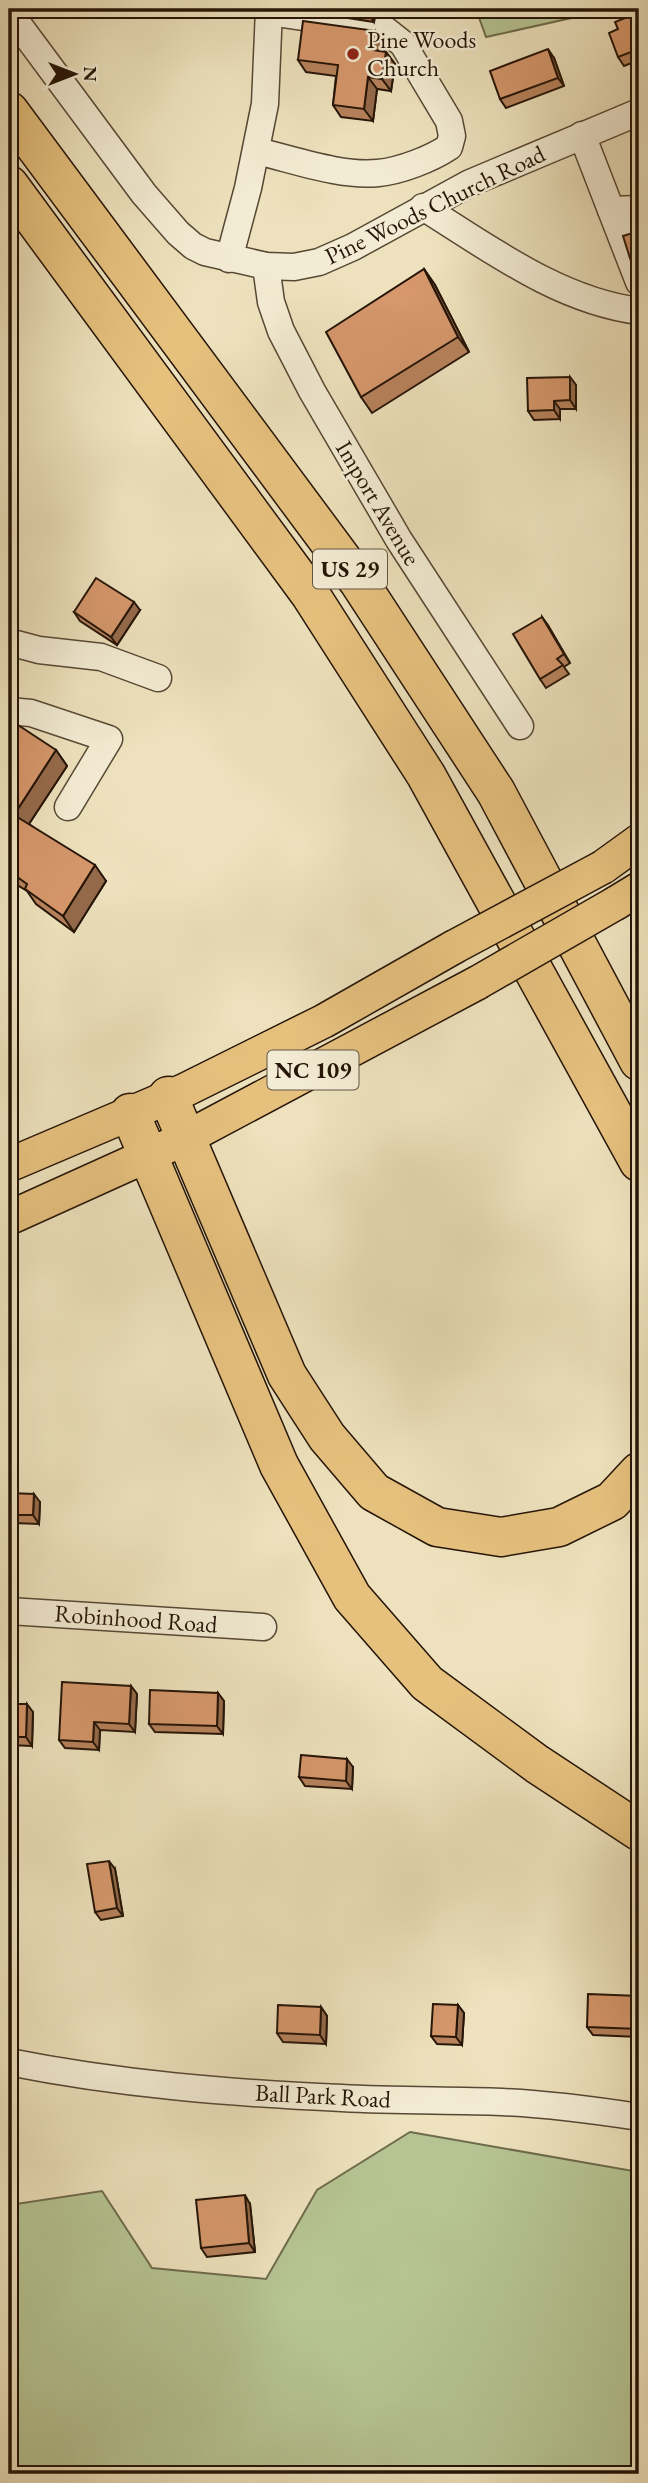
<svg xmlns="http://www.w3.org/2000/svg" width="648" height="2483" font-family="'EB Garamond',serif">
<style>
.green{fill:#b6c493;stroke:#6e6c4d;stroke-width:2}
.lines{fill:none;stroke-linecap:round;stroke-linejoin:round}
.minor-casing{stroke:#574834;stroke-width:29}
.major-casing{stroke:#251407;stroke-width:36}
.highway-casing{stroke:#251407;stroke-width:41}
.minor{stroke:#f3ecd4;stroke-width:26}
.major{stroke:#e6c17e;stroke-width:33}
.highway{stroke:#e6c17e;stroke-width:38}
.major-bridge-casing{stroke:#251407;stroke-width:36;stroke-linecap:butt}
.major-bridge{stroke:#e6c17e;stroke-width:33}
.wall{fill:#b7825c;stroke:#251407;stroke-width:2}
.shaded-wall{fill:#956a4b;stroke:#251407;stroke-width:2}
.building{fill:#d5976b;stroke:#251407;stroke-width:2}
.poi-dot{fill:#8f2418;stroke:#f3ecd4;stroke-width:2.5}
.labels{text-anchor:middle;stroke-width:5;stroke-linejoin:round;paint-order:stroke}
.shield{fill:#f3ecd4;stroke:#635544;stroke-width:2}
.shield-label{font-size:23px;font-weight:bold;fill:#251407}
.poi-label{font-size:24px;fill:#251407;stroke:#f3ecd4;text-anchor:start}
.street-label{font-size:24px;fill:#251407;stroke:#f3ecd4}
</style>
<rect width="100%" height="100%" fill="#ede2bd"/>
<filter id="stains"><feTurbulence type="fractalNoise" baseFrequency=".00286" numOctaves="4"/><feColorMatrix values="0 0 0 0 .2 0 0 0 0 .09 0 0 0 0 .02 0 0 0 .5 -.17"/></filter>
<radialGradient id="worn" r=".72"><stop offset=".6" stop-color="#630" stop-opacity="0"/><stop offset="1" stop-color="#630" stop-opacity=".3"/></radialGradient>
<g class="green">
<path d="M476,9h136l-126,28z"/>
<path d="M410,2132l229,40v302h-630v-269l93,-14 50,77 114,11 51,-89z"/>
</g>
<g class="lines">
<g class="minor-casing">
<g id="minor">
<path d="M9,12l135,182 34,39 15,13 12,6 61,14 28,1 25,-5 34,-15 117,-64 169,-71"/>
<path d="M582,135l29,75 28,-1"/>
<path d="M256,151c36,8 85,26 122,22 22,-2 53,-14 71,-26l3,-11 -3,-15 -46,-77 -19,-15 -115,-17"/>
<path d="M423,207c66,41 136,94 216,104"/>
<path d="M611,210l28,72"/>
<path d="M229,259l19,-71 17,-84 4,-95"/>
<path d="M266,266l5,36 10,29 31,60 87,149 121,186"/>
<path d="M9,642l30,8 62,7 57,21"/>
<path d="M9,711l22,2 78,26 -41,68"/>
<path d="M9,1611l254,16"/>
<path d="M9,2062c110,22 221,31 333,36 53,3 107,2 160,4 46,2 91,8 137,15"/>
</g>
</g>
<g class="major-casing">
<g id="major">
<path d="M603,867l36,-26"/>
<path d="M616,903l23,-14"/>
<path d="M9,1165l174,-74 141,-70 130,-74"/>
<path d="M9,1218l177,-80 291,-155"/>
</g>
</g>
<g class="highway-casing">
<g id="highway">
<path d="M9,111l350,471 137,210 143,269"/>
<path d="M9,185l301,409 116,181 213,387"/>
<path d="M168,1096l119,279 40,62 47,55 63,35 64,10 58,-10 53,-26 27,-29"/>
<path d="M130,1113l149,352 73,132 75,86 110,81 102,67"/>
</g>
</g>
<use href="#minor" class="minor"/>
<use href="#major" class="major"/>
<use href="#highway" class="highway"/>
<g class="major-bridge-casing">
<g id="major-bridge">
<path d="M454,947l149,-80"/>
<path d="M477,983l139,-80"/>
</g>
</g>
<use href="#major-bridge" class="major-bridge"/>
</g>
<g class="wall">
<path d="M313,9h63l-2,13 -58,-9z"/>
<path d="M635,14l4,7v39l-15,6 -6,-9v-28z"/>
<path d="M385,43l-1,9h2l9,12 -4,27 -14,-2 -4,32 -32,-4 -8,-12 3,-29 -30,-4 -8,-12z"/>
<path d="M554,58l10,28 -58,22 -6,-9z"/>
<path d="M639,231v50l-4,-7z"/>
<path d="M424,269l11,16 34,67 -97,61 -11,-16z"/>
<path d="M570,377l6,8v24h-16v10l-26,1 -6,-9z"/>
<path d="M140,610l-23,35 -37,-24 -6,-9z"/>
<path d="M542,617l28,46 -6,4 5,7 -23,14 -6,-9z"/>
<path d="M9,732l47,18 11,16 -38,58 77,57 -32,51 -38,-28 -9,-13 -18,-11z"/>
<path d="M9,1493l31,9 -1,22 -25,-1v15h-5z"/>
<path d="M131,1686l6,8 -2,38 -35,-2 -1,20 -34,-2 -6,-8z"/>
<path d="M218,1693l6,8 -1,33 -68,-2 -6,-8z"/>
<path d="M9,1704l24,8 -1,34 -23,-1z"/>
<path d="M353,1767l-1,22 -47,-3 -6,-9z"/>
<path d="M115,1869l8,47 -22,4 -6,-8z"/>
<path d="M639,1996v41l-46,-2 -6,-8z"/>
<path d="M458,2005l6,8 -2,32 -25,-1 -6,-8z"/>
<path d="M321,2007l6,9 -1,28 -43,-2 -6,-9z"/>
<path d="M250,2204l5,48 -48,5 -6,-9z"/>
</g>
<g class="shaded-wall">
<path d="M366,9h10l-2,13 -8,-12z"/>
<path d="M376,31l9,12 -3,20 -9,-13z"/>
<path d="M548,49l6,9 10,28 -6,-8z"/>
<path d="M386,52l9,12 -4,27 -9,-12z"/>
<path d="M368,77l9,12 -4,32 -9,-12z"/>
<path d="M424,269l11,16 34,67 -11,-15z"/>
<path d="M570,377l6,8v24l-6,-9z"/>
<path d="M554,401l6,8v10l-6,-9z"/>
<path d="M134,602l6,8 -23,35 -6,-8z"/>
<path d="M542,617l6,8 22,38 -6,-9z"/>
<path d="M56,750l11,16 -42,64 -11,-15z"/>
<path d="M95,865l11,16 -32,51 -11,-16z"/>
<path d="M34,1494l6,8 -1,22 -6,-9z"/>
<path d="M9,1515l5,8v15l-5,-7z"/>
<path d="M131,1686l6,8 -2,38 -6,-8z"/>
<path d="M218,1693l6,8 -1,33 -6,-8z"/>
<path d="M27,1704l6,8 -1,34 -6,-9z"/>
<path d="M94,1722l6,8 -1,20 -6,-8z"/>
<path d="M347,1759l6,8 -1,22 -6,-8z"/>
<path d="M109,1861l6,8 8,47 -6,-8z"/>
<path d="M458,2005l6,8 -2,32 -6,-8z"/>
<path d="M321,2007l6,9 -1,28 -6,-9z"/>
<path d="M245,2195l5,9 5,48 -6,-9z"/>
</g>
<g class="building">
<path d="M635,14l4,12v23l-21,8 -9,-24 9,-4 -3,-7z"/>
<path d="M303,21l73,10 -3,19 13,2 -4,27 -14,-2 -4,32 -31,-4 5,-40 -40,-5z"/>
<path d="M548,49l10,29 -58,21 -10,-28z"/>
<path d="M639,231v42l-4,1 -12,-38z"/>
<path d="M424,269l34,68 -97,60 -35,-65z"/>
<path d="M570,377v23l-16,1v9l-26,1 -1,-33z"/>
<path d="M96,578l38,24 -23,35 -37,-25z"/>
<path d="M542,617l22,37 -7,5 6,6 -23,14 -27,-45z"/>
<path d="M15,723l41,27 -42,65 81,50 -32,51 -38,-27 2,-5 -18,-13v-139z"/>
<path d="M9,1493l25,1 -1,21h-24z"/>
<path d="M62,1682l69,4 -2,38 -35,-2 -1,20 -34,-2z"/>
<path d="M150,1690l68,3 -1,33 -68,-2z"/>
<path d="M9,1704h18l-1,33h-17z"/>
<path d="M301,1755l46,4 -1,22 -47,-4z"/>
<path d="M109,1861l8,47 -22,4 -8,-48z"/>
<path d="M588,1994l51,2v33l-52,-2z"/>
<path d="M433,2004l25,1 -2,32 -25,-1z"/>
<path d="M278,2005l43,2 -1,28 -43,-2z"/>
<path d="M245,2195l4,48 -48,5 -5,-48z"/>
</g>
<circle class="poi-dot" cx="353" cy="54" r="7"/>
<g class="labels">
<g class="shield">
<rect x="313" y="549.5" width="74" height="39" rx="5"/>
<rect x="267.5" y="1050.5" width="91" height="39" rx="5"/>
</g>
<g class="shield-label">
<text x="350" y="577">US 29</text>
<text x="313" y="1078">NC 109</text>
</g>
<g class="poi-label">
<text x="367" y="48">Pine Woods<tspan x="367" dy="28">Church</tspan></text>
</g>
<g class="street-label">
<text transform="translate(435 205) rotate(-26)" y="8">Pine Woods Church Road</text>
<text transform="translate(378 503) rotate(59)" y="8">Import Avenue</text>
<text transform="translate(136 1619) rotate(4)" y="8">Robinhood Road</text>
<text transform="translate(323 2096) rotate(3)" y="8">Ball Park Road</text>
</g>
</g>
<rect width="648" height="2483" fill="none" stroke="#ede2bd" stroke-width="35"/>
<rect x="10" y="10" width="627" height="2462" fill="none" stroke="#251407" stroke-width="3.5"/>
<rect x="18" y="18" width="613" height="2448" fill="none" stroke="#251407" stroke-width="2"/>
<g transform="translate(74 74) rotate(90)" stroke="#f3ecd4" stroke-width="5" paint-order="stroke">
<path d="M0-5L12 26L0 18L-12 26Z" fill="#251407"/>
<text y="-10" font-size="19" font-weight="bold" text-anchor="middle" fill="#251407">N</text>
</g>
<rect width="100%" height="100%" filter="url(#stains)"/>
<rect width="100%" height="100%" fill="url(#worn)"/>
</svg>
